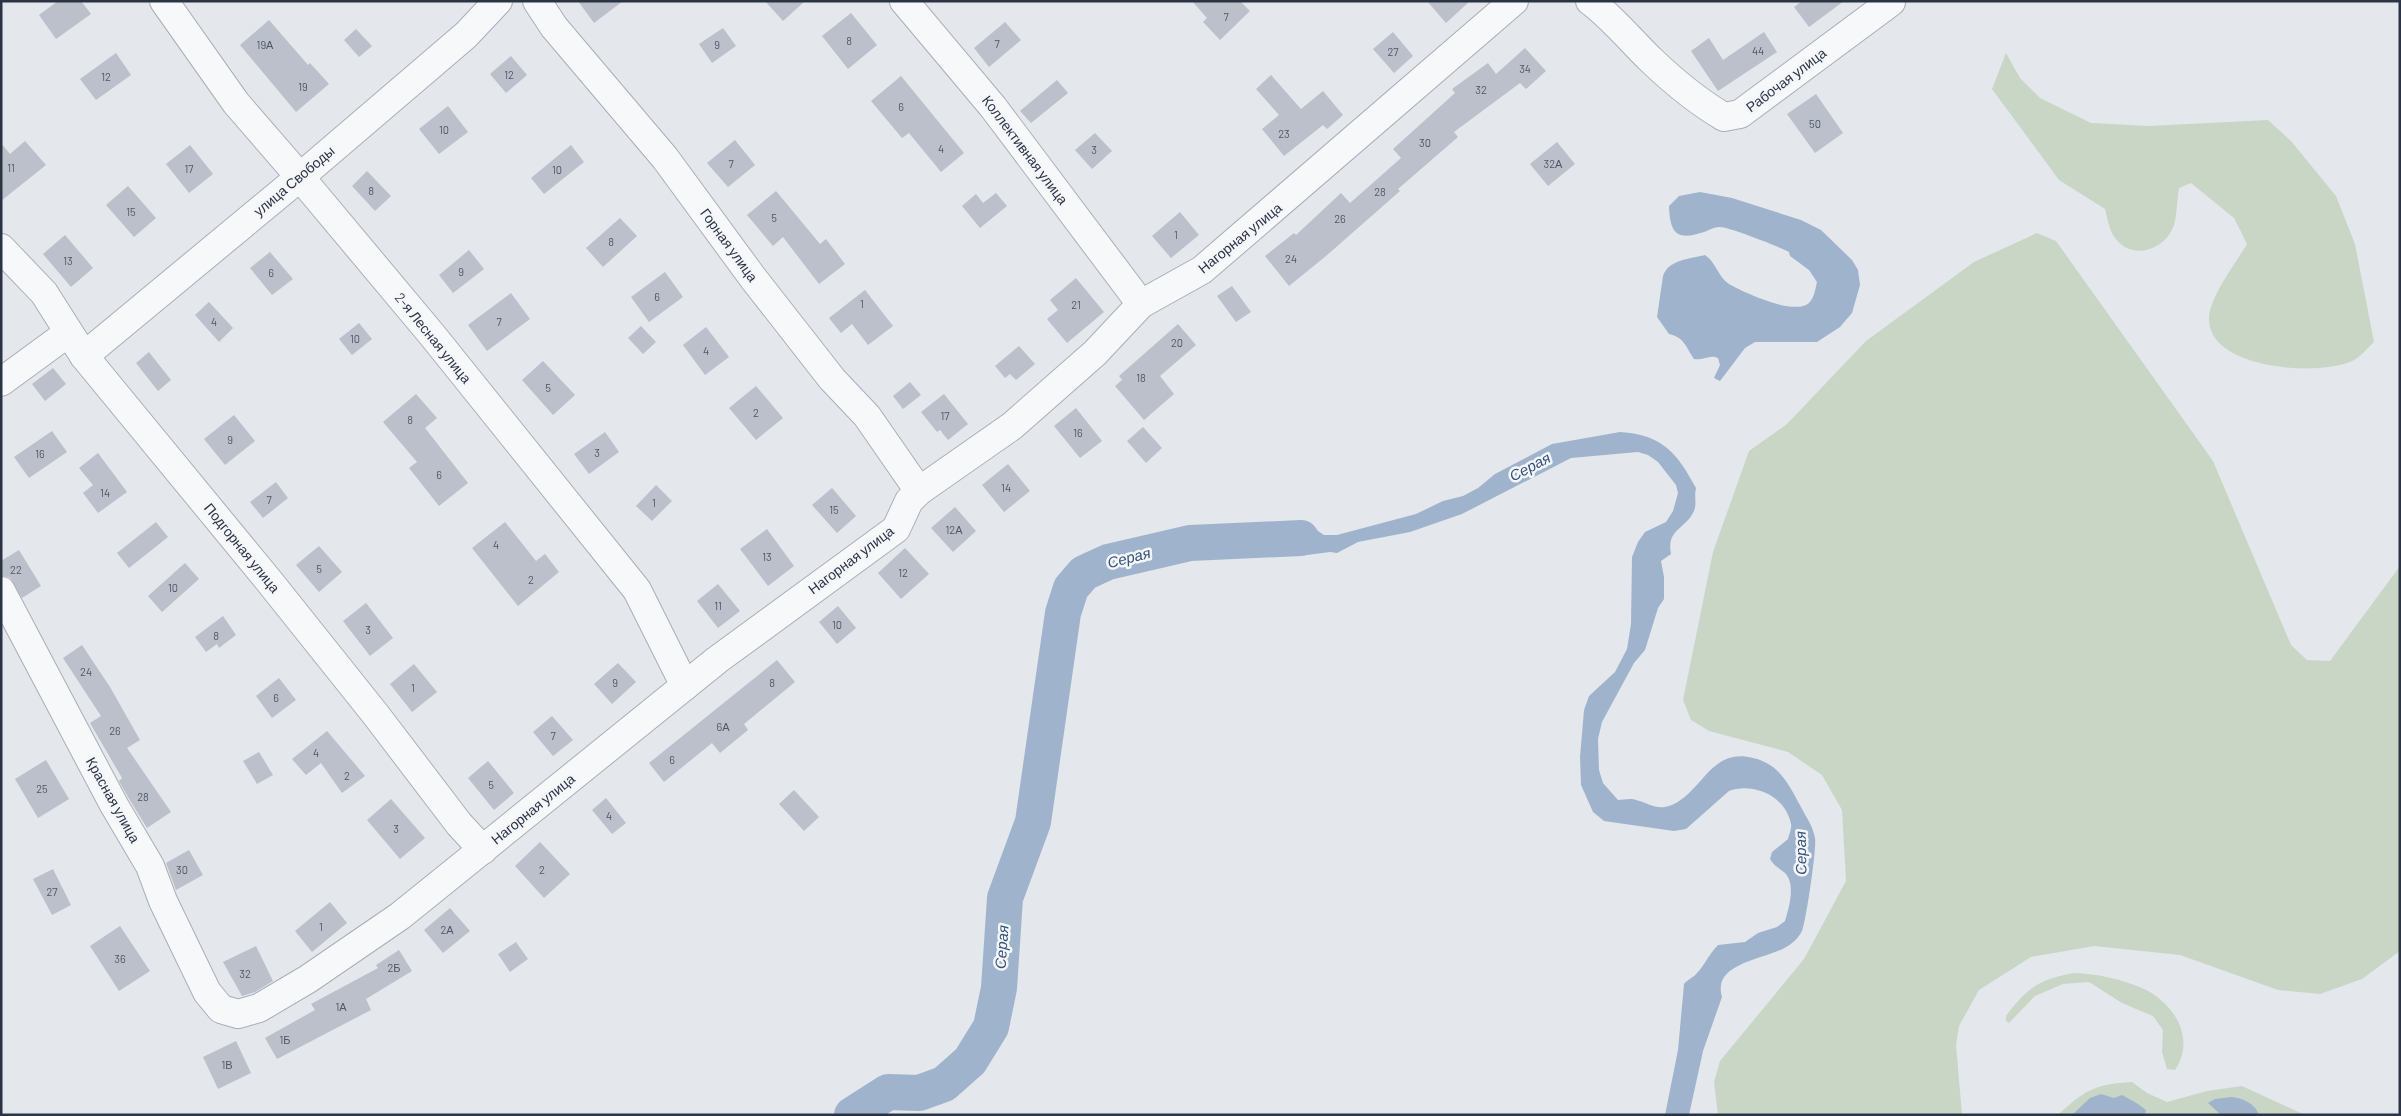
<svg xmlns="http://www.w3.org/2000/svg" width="2401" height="1116" font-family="Barlow,sans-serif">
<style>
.green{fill:#c9d6c5}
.water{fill:#9fb4cc}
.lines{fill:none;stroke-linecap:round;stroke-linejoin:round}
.river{stroke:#9fb4cc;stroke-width:36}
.building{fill:#bbc0ca}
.minor-casing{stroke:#a9aeb7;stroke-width:30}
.minor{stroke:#f7f8fa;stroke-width:28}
.labels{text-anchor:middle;stroke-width:5;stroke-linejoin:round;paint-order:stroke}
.number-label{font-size:11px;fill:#4f5766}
.street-label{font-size:14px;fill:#2b3445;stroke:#f4f6f9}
.water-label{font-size:15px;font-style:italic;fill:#34527a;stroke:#f4f6f9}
</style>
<rect width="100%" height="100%" fill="#e4e7ec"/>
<g class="green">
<path d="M2006,53l14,25 20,20 51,25 58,3 119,-6 23,21 45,55 19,48 19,98c-6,5 -14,16 -22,19 -35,16 -145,8 -143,-43 1,-22 27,-55 38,-74l-13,-26 -43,-35 -12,5c-2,11 -2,34 -7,42 -12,23 -44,30 -59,5 -4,-7 -6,-18 -8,-26l-46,-29 -67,-91z"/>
<path d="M2037,233l19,8 157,220 78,184 16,15 23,1 70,-95v385l-38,28 -42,15 -42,-4 -98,-35 -86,-9 -63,11 -52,33 -20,36 -3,19 6,70h-244l-4,-33 6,-21 84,-102 42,-78 -4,-71 -20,-35 -34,-23 -79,-21 -18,-11 -8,-20 30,-148 36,-101 38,-27 79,-83 108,-79z"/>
<path d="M2074,973c24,1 48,6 70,16 31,15 52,50 31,81l-8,-1 -5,-17 1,-22 -10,-14 -31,-13 -33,-21 -26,2 -28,12 -26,27 -3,-2v-5c21,-28 33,-37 68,-43z"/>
<path d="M2132,1082l15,11 20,9 40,-11 35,-5 63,29h-247c27,-25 37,-31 74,-33z"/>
</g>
<g class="water">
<path d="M1700,192l32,6 69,22 20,10 31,30 6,10 2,15 -8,28 -12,14 -23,15h-62l-10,6 -25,33 -6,-3 6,-13 -2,-7c-8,-4 -15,3 -24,1 -8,-12 -10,-22 -25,-25l-12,-17 6,-41c6,-17 27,-17 42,-21 11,7 13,22 24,29 16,9 60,29 77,21 8,-4 9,-15 11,-23l-8,-12 -19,-14 -1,-4c-9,-5 -62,-26 -70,-25 -4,0 -10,3 -15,5 -27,9 -34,2 -35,-26l10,-10z"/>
<path d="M1620,432c43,3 57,21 76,56 -2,8 1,16 -2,23 -8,18 -28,18 -23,43l-10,7 3,16v22l-6,9 -13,42 -11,13 -32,59 -4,17 1,31 4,13 15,17c5,0 13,-2 18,0 12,3 20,10 33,6 33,-11 40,-59 84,-48 27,6 36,27 48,49 5,10 12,19 14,31 2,9 -9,83 -13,93 -2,4 -6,9 -10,12 -19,17 -81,17 -70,54l-19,54 -14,64h-24l13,-65 6,-66c4,-5 9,-6 13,-11 7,-7 12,-19 21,-28l27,-3 13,-9 19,-6 8,-6c4,-13 11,-37 0,-48 -6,-5 -11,-7 -15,-14l2,-7 16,-13c1,-4 4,-11 3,-15 -5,-28 -38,-42 -62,-33l-43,38 -12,2 -70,-10 -11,-9 -12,-27 -1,-28 4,-47 5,-14 26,-24 12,-23 4,-25 1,-67 6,-15 7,-10 21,-10 7,-11 5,-18 -2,-8 -18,-23 -10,-7 -10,-3 -67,6 -109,56 -52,18 -52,10 -21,11 -7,-1 -23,3c-18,-13 -32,-8 -53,-5l-3,-17 61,-6 12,8h13l79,-21 27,-13 20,-5 15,-8 17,-14 57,-30z"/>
<path d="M2101,1094l13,4 8,-3 16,9 8,6 -1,5h-73l18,-17z"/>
<path d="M2231,1097c11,1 24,6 28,18l-39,-1 -12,-11 7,-4z"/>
</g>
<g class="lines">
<path class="river" d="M852,1115l36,-23 31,1 25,-9 26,-23 21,-34 8,-39 6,-90 28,-76 30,-209 8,-25 13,-15 24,-11 82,-19 111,-5"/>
</g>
<g class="building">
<path d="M58,1h23l10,13 -35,25 -17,-24z"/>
<path d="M578,1h45l-29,22z"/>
<path d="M765,1h40l-22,20z"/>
<path d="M1192,1h48l10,10 -30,29 -17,-18 4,-4z"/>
<path d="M1427,1h43l-24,22z"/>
<path d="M1802,1h42l-35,26 -15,-20z"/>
<path d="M851,13l26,32 -29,24 -26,-33z"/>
<path d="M269,20l39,45 2,-2 19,21 -33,28 -56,-67z"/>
<path d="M1005,22l16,18 -32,27 -15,-19z"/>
<path d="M723,28l13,18 -24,17 -13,-19z"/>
<path d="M356,29l16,17 -13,11 -15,-17z"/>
<path d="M1393,32l20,24 -19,17 -21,-24z"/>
<path d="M1764,32l13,20 -59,39 -27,-40 18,-13 14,22z"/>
<path d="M1525,48l21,23 -20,18 -6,-6 -66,49 4,5 -60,52 2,2 -74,65 -37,30 -24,-30 29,-23 2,2 45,-42 9,10 51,-45 -8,-9 62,-56 -3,-4 36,-26 8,11z"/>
<path d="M116,53l15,22 -35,25 -16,-21z"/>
<path d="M511,56l16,19 -21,18 -16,-19z"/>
<path d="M1271,75l30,34 22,-18 20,24 -16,14 -4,-4 -39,31 -22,-27 17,-14 -23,-26z"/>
<path d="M901,76l63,77 -23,19 -32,-39 -7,5 -31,-37z"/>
<path d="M1057,80l11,13 -37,30 -11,-12z"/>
<path d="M1816,94l27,39 -28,20 -28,-39z"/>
<path d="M448,106l20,26 -29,22 -20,-25z"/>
<path d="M1095,133l17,18 -20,18 -17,-19z"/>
<path d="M735,140l20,25 -27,22 -21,-24z"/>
<path d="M25,141l21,24 -45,36v-58l9,11z"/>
<path d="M1557,142l18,22 -27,22 -18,-22z"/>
<path d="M190,145l23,29 -24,19 -23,-29z"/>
<path d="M571,145l13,17 -40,32 -13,-16z"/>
<path d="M367,171l24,25 -16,15 -23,-25z"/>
<path d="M128,186l28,32 -22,19 -28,-32z"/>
<path d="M776,191l44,53 6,-5 19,25 -26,20 -36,-47 -10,9 -26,-31z"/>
<path d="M996,193l11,13 -27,22 -18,-22 14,-12 7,9z"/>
<path d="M1180,212l19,23 -28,23 -19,-22z"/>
<path d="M620,218l17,18 -34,31 -17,-19z"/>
<path d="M65,235l28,33 -22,19 -28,-33z"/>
<path d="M469,250l15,19 -31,24 -14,-18z"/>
<path d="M270,252l23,27 -21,16 -22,-27z"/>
<path d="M665,272l18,25 -34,25 -18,-25z"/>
<path d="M1076,278l28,34 -37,31 -20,-24 11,-9 -8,-10z"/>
<path d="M1232,286l19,26 -15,10 -19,-26z"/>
<path d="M865,290l28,36 -25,19 -16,-21 -11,9 -12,-15z"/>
<path d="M511,293l19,26 -43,32 -19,-26z"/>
<path d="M209,302l24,26 -14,14 -24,-27z"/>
<path d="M359,323l13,16 -20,16 -13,-16z"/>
<path d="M1178,324l18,21 -36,31 14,18 -30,26 -29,-34 7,-6 -3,-4z"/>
<path d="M641,326l15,16 -13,12 -15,-16z"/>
<path d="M706,327l23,30 -24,18 -22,-30z"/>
<path d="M1019,346l16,18 -19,16 -6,-6 -5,4 -10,-12z"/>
<path d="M149,352l22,28 -13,11 -22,-28z"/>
<path d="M543,361l32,34 -22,20 -31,-35z"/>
<path d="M53,368l13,16 -21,17 -13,-17z"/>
<path d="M910,382l11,13 -18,14 -10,-13z"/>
<path d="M756,386l27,32 -27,22 -27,-32z"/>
<path d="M416,394l21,24 -12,10 43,55 -29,23 -30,-38 8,-6 -34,-40z"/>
<path d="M944,394l24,30 -20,16 -8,-10 -3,2 -16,-20z"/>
<path d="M1076,408l26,33 -22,17 -26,-32z"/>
<path d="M234,415l21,26 -30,24 -21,-26z"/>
<path d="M1143,427l19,21 -16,15 -19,-22z"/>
<path d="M52,431l15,21 -38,26 -15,-21z"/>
<path d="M605,432l14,20 -30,22 -15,-20z"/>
<path d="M98,453l29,39 -29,21 -15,-20 10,-8 -14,-17z"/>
<path d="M1008,464l22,27 -26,21 -22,-27z"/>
<path d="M276,482l12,16 -25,20 -13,-16z"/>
<path d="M656,485l16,16 -20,20 -16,-15z"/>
<path d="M832,488l24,28 -19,17 -25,-28z"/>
<path d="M955,507l21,24 -23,21 -22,-24z"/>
<path d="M156,522l12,15 -39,31 -12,-15z"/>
<path d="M505,522l31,39 9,-7 14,18 -41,34 -46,-58z"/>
<path d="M767,529l27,37 -26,20 -28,-37z"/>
<path d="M319,546l23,26 -23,20 -23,-27z"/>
<path d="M905,548l24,26 -28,25 -23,-26z"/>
<path d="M19,550l22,36 -19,12 -12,-20 -9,-3v-14z"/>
<path d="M185,563l14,16 -37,33 -14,-16z"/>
<path d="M718,584l22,27 -22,17 -21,-27z"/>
<path d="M366,603l27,35 -23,18 -27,-35z"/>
<path d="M838,606l18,22 -19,16 -18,-22z"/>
<path d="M223,616l13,19 -17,13 -2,-4 -11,8 -11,-15z"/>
<path d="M82,645l28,42 30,53 -13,8 44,64 -24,16 -19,-31 -9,-16 3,-3 -32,-55 11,-7 -38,-58z"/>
<path d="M777,660l18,22 -51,42 4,6 -28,23 -8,-10 -48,39 -15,-19z"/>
<path d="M618,663l18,19 -24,22 -18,-20z"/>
<path d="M414,664l23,28 -25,20 -22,-28z"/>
<path d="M279,678l17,22 -24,18 -16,-22z"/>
<path d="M552,716l21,24 -20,16 -20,-24z"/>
<path d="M327,731l38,45 -23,17 -21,-30 -15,12 -14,-16z"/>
<path d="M259,752l14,23 -16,9 -14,-23z"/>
<path d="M46,760l23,39 -31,19 -23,-39z"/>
<path d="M488,761l26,32 -20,17 -26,-32z"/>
<path d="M794,790l25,27 -15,14 -25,-27z"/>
<path d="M606,798l20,25 -14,11 -20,-24z"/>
<path d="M391,799l34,39 -25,21 -33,-39z"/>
<path d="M540,842l30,32 -26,24 -29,-32z"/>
<path d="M189,850l14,25 -27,15 -10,-27z"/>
<path d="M53,869l18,36 -19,10 -19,-36z"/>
<path d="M330,902l17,21 -35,29 -17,-21z"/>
<path d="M450,908l20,23 -27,22 -19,-23z"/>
<path d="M120,926l30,45 -31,20 -29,-45z"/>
<path d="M516,942l12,17 -18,13 -12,-18z"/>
<path d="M256,946l17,35 -18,11 -13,4 -19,-34z"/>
<path d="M399,950l13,21 -46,28 5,11 -94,49 -12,-21 50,-28 -4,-6 67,-36 -2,-3z"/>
<path d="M236,1041l15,32 -33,16 -15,-32z"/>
</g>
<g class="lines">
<g class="minor-casing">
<g id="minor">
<path d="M164,1l72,102 64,74 133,159 204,254 48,96"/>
<path d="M537,1l17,26 111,131 88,120 79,101 35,37 52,75"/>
<path d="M904,1l89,106 148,197"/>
<path d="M1590,1c23,17 41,40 61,59 23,22 46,41 73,57l16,-3 151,-112"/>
<path d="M1,248l43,45 40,63 185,225 107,134 83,109 24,26"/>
<path d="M84,356l216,-179 166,-142 32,-34"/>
<path d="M1,382l67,-49"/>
<path d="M1,591l113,214 36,61 13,35 44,91 14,17 17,5 21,-6 49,-29 92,-63 317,-256 179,-131 13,-28 10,-10 93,-65 83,-73 46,-49 61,-34 312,-269"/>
</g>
</g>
<use href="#minor" class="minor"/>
</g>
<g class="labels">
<g class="number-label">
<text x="1226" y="21">7</text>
<text x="849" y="45">8</text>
<text x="997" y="48">7</text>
<text x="265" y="49">19А</text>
<text x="717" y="49">9</text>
<text x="1758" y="55">44</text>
<text x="1393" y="56">27</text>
<text x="1525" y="73">34</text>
<text x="509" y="79">12</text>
<text x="106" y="81">12</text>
<text x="303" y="91">19</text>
<text x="1481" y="94">32</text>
<text x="901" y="111">6</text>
<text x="1815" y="128">50</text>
<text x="444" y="134">10</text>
<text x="1284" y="138">23</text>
<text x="1425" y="147">30</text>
<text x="941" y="153">4</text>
<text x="1094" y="154">3</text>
<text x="731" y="168">7</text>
<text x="1553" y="168">32А</text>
<text x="11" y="172">11</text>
<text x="189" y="173">17</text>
<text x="557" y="174">10</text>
<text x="371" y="195">8</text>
<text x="1380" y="196">28</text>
<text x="131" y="216">15</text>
<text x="774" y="222">5</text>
<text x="1340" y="223">26</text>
<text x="1176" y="239">1</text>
<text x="611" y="246">8</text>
<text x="1291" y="263">24</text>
<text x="68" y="265">13</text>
<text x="461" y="276">9</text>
<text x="271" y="277">6</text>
<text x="657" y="301">6</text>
<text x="862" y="308">1</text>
<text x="1076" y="309">21</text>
<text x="214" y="326">4</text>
<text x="499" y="326">7</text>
<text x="355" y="343">10</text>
<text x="1177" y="347">20</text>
<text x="706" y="355">4</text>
<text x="1141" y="382">18</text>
<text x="548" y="392">5</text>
<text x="756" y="417">2</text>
<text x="945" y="420">17</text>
<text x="410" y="424">8</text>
<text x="1078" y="437">16</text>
<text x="230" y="444">9</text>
<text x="597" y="457">3</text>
<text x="40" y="458">16</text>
<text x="439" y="479">6</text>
<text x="1006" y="492">14</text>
<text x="105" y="497">14</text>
<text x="269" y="504">7</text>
<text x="654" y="507">1</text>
<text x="834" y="514">15</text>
<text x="954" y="534">12А</text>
<text x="496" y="549">4</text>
<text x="767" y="561">13</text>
<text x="319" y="573">5</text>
<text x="16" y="574">22</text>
<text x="903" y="577">12</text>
<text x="531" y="584">2</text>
<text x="173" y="592">10</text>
<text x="718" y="610">11</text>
<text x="837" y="629">10</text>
<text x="368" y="634">3</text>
<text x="216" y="640">8</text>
<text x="86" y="676">24</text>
<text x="615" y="687">9</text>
<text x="772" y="687">8</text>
<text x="413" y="692">1</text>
<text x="276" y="702">6</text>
<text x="723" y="731">6А</text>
<text x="115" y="735">26</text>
<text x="553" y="740">7</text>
<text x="316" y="757">4</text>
<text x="672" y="764">6</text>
<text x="347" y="780">2</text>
<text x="491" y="789">5</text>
<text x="42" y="793">25</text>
<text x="143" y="801">28</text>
<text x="609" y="820">4</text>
<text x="396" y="833">3</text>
<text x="182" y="874">30</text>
<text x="542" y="874">2</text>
<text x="52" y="896">27</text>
<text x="321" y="931">1</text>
<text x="447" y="934">2А</text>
<text x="120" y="963">36</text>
<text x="394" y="972">2Б</text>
<text x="245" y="978">32</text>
<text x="341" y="1011">1А</text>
<text x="285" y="1044">1Б</text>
<text x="227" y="1069">1В</text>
</g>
<g class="street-label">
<text transform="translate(1786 80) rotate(-37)" y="5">Рабочая улица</text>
<text transform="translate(1025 150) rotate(53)" y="5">Коллективная улица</text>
<text transform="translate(294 181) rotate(-40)" y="5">улица Свободы</text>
<text transform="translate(1240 238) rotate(-39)" y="5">Нагорная улица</text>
<text transform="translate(729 245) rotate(54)" y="5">Горная улица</text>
<text transform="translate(433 338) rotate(51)" y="5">2-я Лесная улица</text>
<text transform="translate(242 548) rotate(51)" y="5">Подгорная улица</text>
<text transform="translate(851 560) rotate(-37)" y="5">Нагорная улица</text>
<text transform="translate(113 800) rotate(61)" y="5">Красная улица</text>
<text transform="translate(533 809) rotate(-39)" y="5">Нагорная улица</text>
</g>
<g class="water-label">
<text transform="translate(1530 467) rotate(-28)" y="5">Серая</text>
<text transform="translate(1129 558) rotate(-14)" y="5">Серая</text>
<text transform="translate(1801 853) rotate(-91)" y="5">Серая</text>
<text transform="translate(1002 947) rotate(-86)" y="5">Серая</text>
</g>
</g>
<rect width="2401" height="1116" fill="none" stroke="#2b3445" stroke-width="5"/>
</svg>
